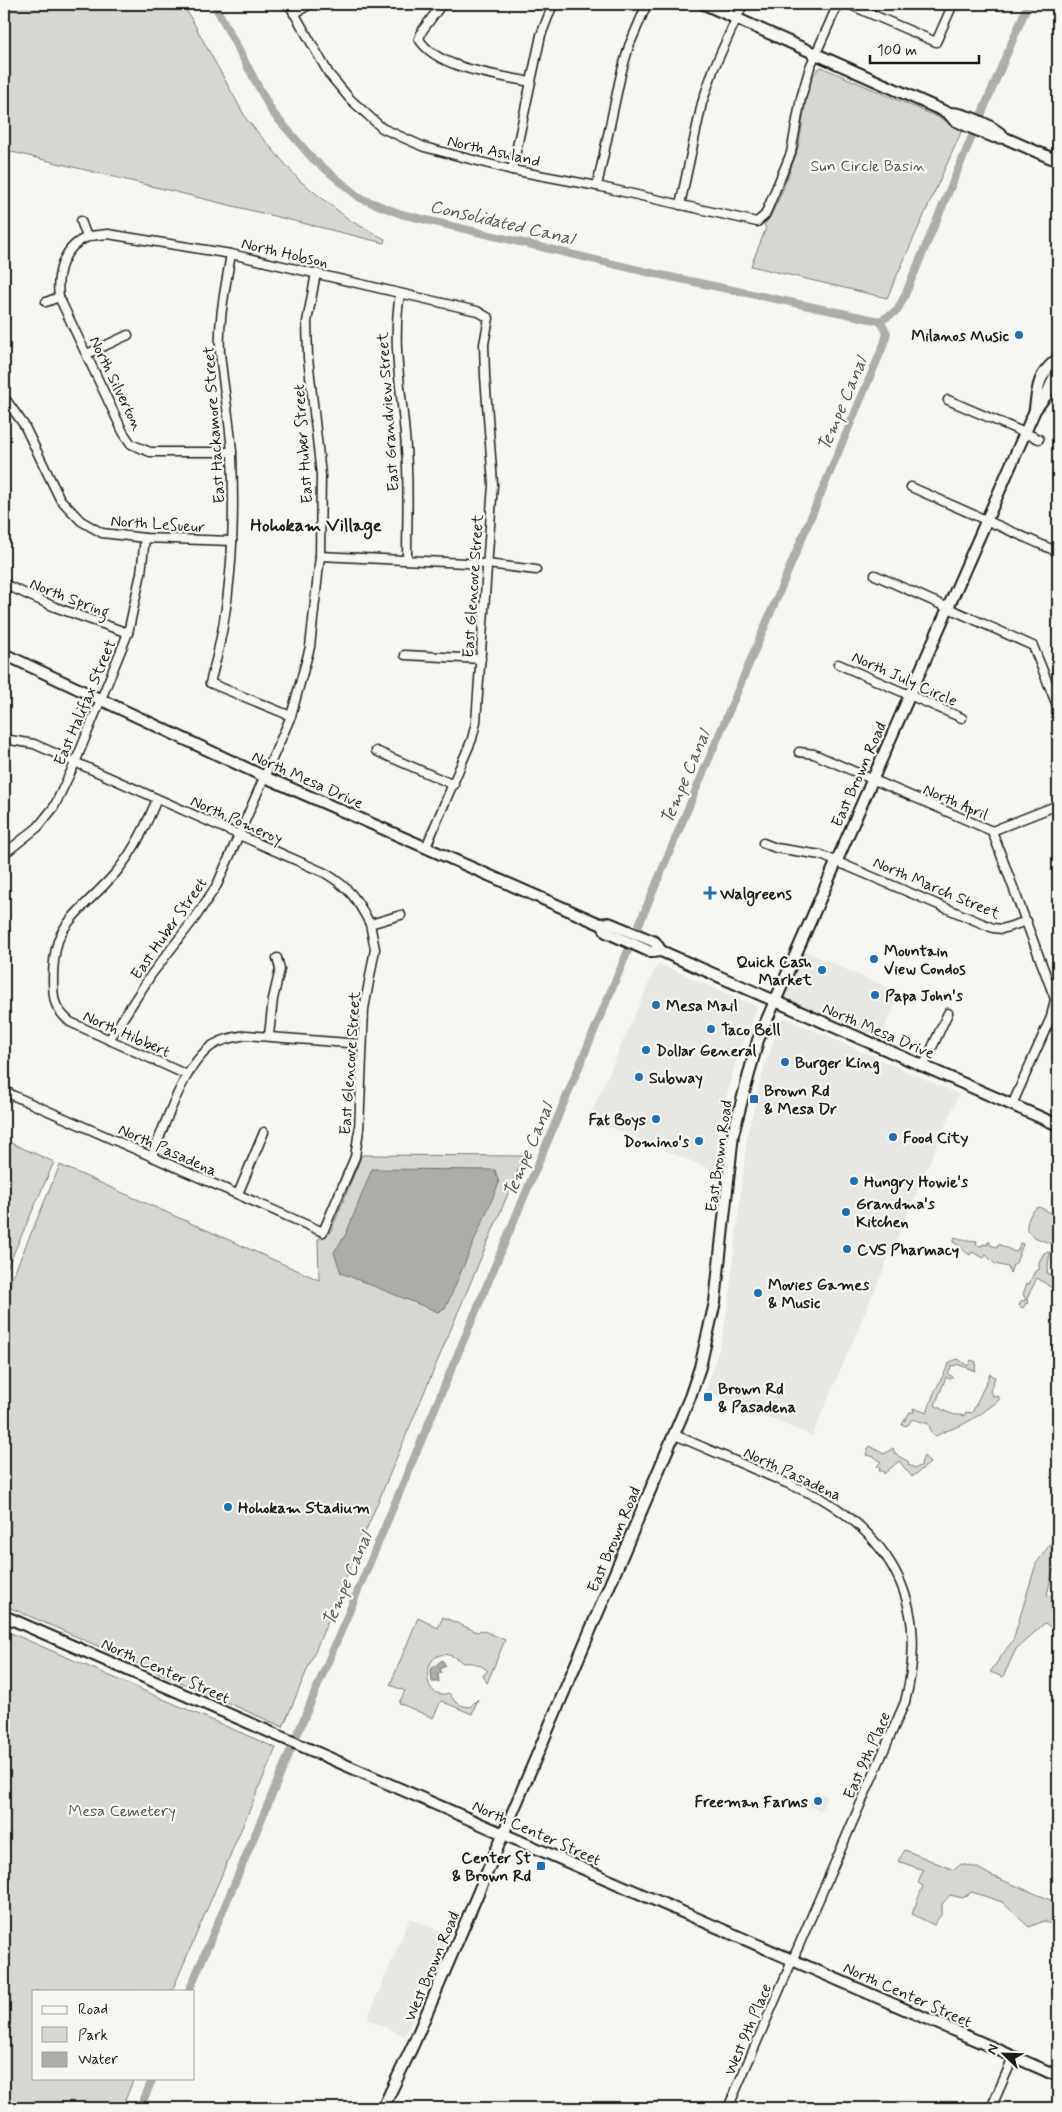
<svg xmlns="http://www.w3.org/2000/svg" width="1062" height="2112" font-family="Mynerve,sans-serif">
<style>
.built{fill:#e6e6e2}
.green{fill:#d6d6d2;stroke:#797977}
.water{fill:#acaca9;stroke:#727271}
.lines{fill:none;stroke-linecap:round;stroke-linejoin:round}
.canal{stroke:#acaca9;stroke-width:8}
.street-casing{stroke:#1c1c1c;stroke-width:11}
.secondary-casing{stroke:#1c1c1c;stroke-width:14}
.street{stroke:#f6f6f2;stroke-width:8}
.secondary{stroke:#f6f6f2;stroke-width:10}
.poi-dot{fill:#1f6fb2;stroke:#f6f6f2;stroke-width:2}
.labels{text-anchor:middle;stroke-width:4.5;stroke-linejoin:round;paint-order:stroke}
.street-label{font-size:16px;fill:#1c1c1c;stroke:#f6f6f2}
.park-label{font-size:16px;fill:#545453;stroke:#f6f6f2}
.poi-label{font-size:16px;font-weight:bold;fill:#1c1c1c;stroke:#f6f6f2;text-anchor:start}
.water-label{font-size:18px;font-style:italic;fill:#565654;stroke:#f6f6f2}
.neighbourhood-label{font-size:18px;font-weight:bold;fill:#1c1c1c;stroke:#f6f6f2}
</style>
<rect width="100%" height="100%" fill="#f6f6f2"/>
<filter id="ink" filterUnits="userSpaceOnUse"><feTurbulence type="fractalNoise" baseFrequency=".02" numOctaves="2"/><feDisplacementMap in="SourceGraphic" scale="10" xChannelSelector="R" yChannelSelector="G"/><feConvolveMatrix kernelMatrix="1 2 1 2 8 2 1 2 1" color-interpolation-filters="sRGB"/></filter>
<g filter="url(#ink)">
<g class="built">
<path d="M797,948l103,45 -23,52 -103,-45z"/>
<path d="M658,963l100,44 -21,51 -10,36 -8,37 -4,40 -126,-53z"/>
<path d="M783,1017l176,77 -147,342 -106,-45 16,-52 6,-34 19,-169 18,-72z"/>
<path d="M815,1791l12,5 -6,15 -12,-5z"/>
<path d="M410,1918l38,17 -43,101 -38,-17z"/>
</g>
<g class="green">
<path d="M4,4h179l64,116 52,60 52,41 34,18 -1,4 -380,-93z"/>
<path d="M821,67l142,61 -76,170 -136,-32 15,-38 -2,-3c11,-11 29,-61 34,-78 5,-17 7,-72 23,-80z"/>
<path d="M4,1140l50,22 -50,113z"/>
<path d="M362,1155l162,1 -241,571 -279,-122v-308l56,-132 259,115 -1,-41 7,-2 6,-6z"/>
<path d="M1039,1207l14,7 5,-1v13l-4,19 -20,-8 -7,-6c-1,-8 3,-21 12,-24z"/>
<path d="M955,1237c8,3 14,3 22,4l-1,4 6,1 1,-2 4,1 1,-3h2v3l7,2 1,-3 17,8 3,-2 2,-7 3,1 -7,19 -3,2 -3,8 -2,-6 -13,-3 -9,-9 -2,3 -12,-6 -2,3c-7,-4 -9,-9 -17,-13z"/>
<path d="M1050,1252l-3,21 11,4v12l-3,1 -18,-12 -10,20 1,6 -2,-1 -3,5 -4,-2 2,-5 5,-1 -3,-6 4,-11 2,1 6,-13 4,-1v-8l5,-9z"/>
<path d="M958,1359l10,7 3,-6 5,2 -1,9 -18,-7 -2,2 -3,-1 -4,9 5,3 -3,2 -4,-2 -11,28c5,3 10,7 17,9 5,2 8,0 12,2l2,-4 6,1 18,-39 5,3 -5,14 2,4 7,2v3c-12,10 -24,18 -37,25 -9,4 -18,6 -26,11l-5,-3 -2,-9 -17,-5 -4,6 -5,1 -1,-2 8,-12h4l-1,-4 14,5 7,-20 16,-31z"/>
<path d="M869,1446l15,8 9,-6 2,6 14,8 -1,3 8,3 6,-3 -1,-2 3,-7 6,7 -18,14 -13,-16 -15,13 -1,-3h-4l1,-3 -3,-2 4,-4 -6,-5 -9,-2z"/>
<path d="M1058,1533v25l-6,16 -5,21 11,3v35l-13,-10 -29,26 -13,28 -13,-5 23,-32 23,-76z"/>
<path d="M443,1617l34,15 5,-2 23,10 -18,43 -4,-8 5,-4c-8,-7 -14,-9 -25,-8 -40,-33 -48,41 -14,30 5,9 10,13 21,14l8,-8 -6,15 -31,-13 -8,17 -34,-15 6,-12 -15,-6 28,-67 20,10z"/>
<path d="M4,1630l272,118 -104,243h-138v87h100l-12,30h-118z"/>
<path d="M905,1850l49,20 7,-6 17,4 12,7 68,28v24l-14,-6 -15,6 -27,-25 -30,-10 -9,6 -13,-3 -8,9v9l-8,12 -22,-11 11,-28 -5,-3 5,-13 -25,-9z"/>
</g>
<g class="water">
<path d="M372,1169l123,1 4,13 -53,124 -8,5 -97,-39 -7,-21 12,-18z"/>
<path d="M442,1660l4,6 -6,3 2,4 -4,1 1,8h-7l-1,-13z"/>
</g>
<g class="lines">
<g class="canal">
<path d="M214,4l58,108 41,47 47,39 41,16 246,58 233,49"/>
<path d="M880,321l17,-10 8,-16 123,-291"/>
<path d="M189,1991l695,-1647 3,-11 -7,-12"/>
<path d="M140,2108l13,-30"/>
</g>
<g class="street-casing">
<g id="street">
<path d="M289,4l40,70 21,25 32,29 42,19 88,23 85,16 160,36 8,-7 26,-62 10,-55 9,-31 28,-63"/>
<path d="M442,4l-20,27 -3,8c18,30 79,36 111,43"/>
<path d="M848,4l88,38 17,-38"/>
<path d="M294,14l16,-10"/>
<path d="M512,170l29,-135 12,-31"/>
<path d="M597,186l24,-112 8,-28 18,-42"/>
<path d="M680,205l22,-102 12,-35 29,-64"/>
<path d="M81,221l6,16"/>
<path d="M231,254c-5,31 -13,66 -11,98 3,34 10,68 12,102 3,79 0,153 -22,229l81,33"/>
<path d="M400,294c-9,54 3,101 6,155 3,36 1,74 1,110"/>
<path d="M46,302l13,-5"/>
<path d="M87,354l41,-19"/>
<path d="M4,397l20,28 36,74 21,22 21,12 43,5 87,3"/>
<path d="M948,400l91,39"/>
<path d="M232,452h-82l-19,-8 -8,-12 -64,-135c-3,-23 4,-51 29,-60 5,-2 14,-2 20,-3l123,20 246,57 12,7 -5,26 1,32 8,108 -17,238 -4,17 -46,108"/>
<path d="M911,487l147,65"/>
<path d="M320,556l167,8 49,6"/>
<path d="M875,575l158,71 25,62"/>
<path d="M4,584l51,23 73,26"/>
<path d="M405,655l76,4"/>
<path d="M838,664l124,54"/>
<path d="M4,739l30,5 291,129c25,15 32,26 45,51"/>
<path d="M376,751l78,34"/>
<path d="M799,752l15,2 178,77 66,-26"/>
<path d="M157,799c-10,24 -20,46 -36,67 -16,23 -55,50 -63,75 -4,13 -5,25 -5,38 0,21 1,29 17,43l117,53"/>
<path d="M992,831l63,168 -4,18 -39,88"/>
<path d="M763,843l13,5 45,7 172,73 9,1 25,-8"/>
<path d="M4,854l34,-27 16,-20 21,-44 53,-130 13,-60 4,-35"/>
<path d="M269,1035l4,-36 7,-30 -3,-11"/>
<path d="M109,1040l42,-65 44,-57 22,-33 74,-169 19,-69 10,-91 1,-81 -13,-117 -1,-36 9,-49"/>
<path d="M924,1065l24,-52"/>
<path d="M4,1089l8,6 311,137 32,-75 4,-27 5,-121 11,-60 -5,-25 31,-9"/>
<path d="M152,1156c13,-31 32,-92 61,-111 10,-6 21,-8 33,-10l115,9"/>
<path d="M238,1194l26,-62"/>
<path d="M4,1284v1"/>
<path d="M675,1435l146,63c79,47 107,115 84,204l-177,406"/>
<path d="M991,2108l23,-52"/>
</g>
</g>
<g class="secondary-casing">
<g id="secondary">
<path d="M704,4l244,109c16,-1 46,13 57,25"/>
<path d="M948,113l6,7 13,6 27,11 11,1 53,23"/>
<path d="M1035,409c2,-20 4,-37 22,-49"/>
<path d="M4,654l261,123 335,147 9,-1 46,19 6,9"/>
<path d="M603,925l3,7 45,20 10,-1 397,174"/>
<path d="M4,1616l1054,460"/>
<path d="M383,2108l31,-65 276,-646 10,-30 15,-65 18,-168 25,-94 277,-630 12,-16 10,-23 1,-14"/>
</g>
</g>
<use href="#street" class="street"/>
<use href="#secondary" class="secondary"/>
</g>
</g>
<g class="poi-dot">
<circle cx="1019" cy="335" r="5"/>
<path d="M707.5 885.5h5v5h5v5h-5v5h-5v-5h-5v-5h5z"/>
<circle cx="874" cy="959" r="5"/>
<circle cx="822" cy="970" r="5"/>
<circle cx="875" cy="995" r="5"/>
<circle cx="656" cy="1005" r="5"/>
<circle cx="711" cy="1029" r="5"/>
<circle cx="646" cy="1050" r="5"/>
<circle cx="785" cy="1062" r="5"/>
<circle cx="639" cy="1077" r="5"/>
<rect x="749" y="1094" width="10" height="10" rx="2.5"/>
<circle cx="656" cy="1119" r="5"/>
<circle cx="893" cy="1137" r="5"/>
<circle cx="699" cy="1141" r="5"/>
<circle cx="854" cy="1181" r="5"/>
<circle cx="846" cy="1212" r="5"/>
<circle cx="847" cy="1249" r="5"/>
<circle cx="758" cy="1293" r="5"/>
<rect x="703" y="1392" width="10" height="10" rx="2.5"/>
<circle cx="228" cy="1507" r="5"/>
<circle cx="818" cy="1801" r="5"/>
<rect x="536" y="1861" width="10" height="10" rx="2.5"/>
</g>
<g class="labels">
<g class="street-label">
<text transform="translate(494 150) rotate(13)" y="6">North Ashland</text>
<text transform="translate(285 252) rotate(13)" y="6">North Hobson</text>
<text transform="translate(117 383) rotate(64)" y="6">North Silverton</text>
<text transform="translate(387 412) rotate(-94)" y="6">East Grandview Street</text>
<text transform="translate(213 425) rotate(-94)" y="6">East Hackamore Street</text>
<text transform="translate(302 444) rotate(-94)" y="6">East Huber Street</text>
<text transform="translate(158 523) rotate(4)" y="6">North LeSueur</text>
<text transform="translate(472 586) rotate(-86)" y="6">East Glencove Street</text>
<text transform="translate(70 597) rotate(21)" y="6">North Spring</text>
<text transform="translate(905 678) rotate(24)" y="6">North July Circle</text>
<text transform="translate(84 702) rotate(-67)" y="6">East Halifax Street</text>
<text transform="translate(858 774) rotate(-66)" y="6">East Brown Road</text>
<text transform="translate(308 779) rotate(24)" y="6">North Mesa Drive</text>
<text transform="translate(956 801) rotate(23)" y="6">North April</text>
<text transform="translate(237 819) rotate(24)" y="6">North Pomeroy</text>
<text transform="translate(937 887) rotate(23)" y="6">North March Street</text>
<text transform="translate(168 928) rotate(-55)" y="6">East Huber Street</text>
<text transform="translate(879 1030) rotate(23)" y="6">North Mesa Drive</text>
<text transform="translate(127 1033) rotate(24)" y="6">North Hibbert</text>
<text transform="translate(349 1063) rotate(-86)" y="6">East Glencove Street</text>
<text transform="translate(168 1149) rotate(24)" y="6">North Pasadena</text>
<text transform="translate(718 1156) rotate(-82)" y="6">East Brown Road</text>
<text transform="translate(793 1473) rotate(25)" y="6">North Pasadena</text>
<text transform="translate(613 1539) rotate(-67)" y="6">East Brown Road</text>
<text transform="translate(166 1670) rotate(24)" y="6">North Center Street</text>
<text transform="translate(866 1755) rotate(-66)" y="6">East 9th Place</text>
<text transform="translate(537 1832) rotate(24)" y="6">North Center Street</text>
<text transform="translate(431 1966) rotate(-67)" y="6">West Brown Road</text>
<text transform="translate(908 1994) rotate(24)" y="6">North Center Street</text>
<text transform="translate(747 2029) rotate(-67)" y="6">West 9th Place</text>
</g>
<g class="park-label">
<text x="868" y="171">Sun Circle Basin</text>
<text x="122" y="1816">Mesa Cemetery</text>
</g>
<g class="poi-label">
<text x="1009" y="341" text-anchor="end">Milanos Music</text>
<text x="720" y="899">Walgreens</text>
<text x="884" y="956">Mountain<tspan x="884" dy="18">View Condos</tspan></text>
<text x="812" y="967" text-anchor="end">Quick Cash<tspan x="812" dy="18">Market</tspan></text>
<text x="885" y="1001">Papa John's</text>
<text x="666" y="1011">Mesa Mail</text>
<text x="721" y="1035">Taco Bell</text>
<text x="656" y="1056">Dollar General</text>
<text x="795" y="1068">Burger King</text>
<text x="649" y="1083">Subway</text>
<text x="764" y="1096">Brown Rd<tspan x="764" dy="18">&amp; Mesa Dr</tspan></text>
<text x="646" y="1125" text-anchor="end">Fat Boys</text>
<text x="903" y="1143">Food City</text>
<text x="689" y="1147" text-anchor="end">Domino's</text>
<text x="864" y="1187">Hungry Howie's</text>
<text x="856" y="1209">Grandma's<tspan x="856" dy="18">Kitchen</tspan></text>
<text x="857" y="1255">CVS Pharmacy</text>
<text x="768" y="1290">Movies Games<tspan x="768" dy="18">&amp; Music</tspan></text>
<text x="718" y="1394">Brown Rd<tspan x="718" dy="18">&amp; Pasadena</tspan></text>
<text x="238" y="1513">Hohokam Stadium</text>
<text x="808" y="1807" text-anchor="end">Freeman Farms</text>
<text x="531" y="1863" text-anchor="end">Center St<tspan x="531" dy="18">&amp; Brown Rd</tspan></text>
</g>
<g class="water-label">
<text transform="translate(502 222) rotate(13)" y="6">Consolidated Canal</text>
<text transform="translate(842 404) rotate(-67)" y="6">Tempe Canal</text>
<text transform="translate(685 777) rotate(-67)" y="6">Tempe Canal</text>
<text transform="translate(528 1150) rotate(-67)" y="6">Tempe Canal</text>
<text transform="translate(347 1579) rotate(-67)" y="6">Tempe Canal</text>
</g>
<g class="neighbourhood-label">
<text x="316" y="531">Hohokam Village</text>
</g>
</g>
<rect width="1062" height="2112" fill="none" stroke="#f6f6f2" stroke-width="20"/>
<rect x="10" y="10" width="1042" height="2092" fill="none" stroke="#1c1c1c" stroke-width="2" filter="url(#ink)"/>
<rect x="32" y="1990" width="162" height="90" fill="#f6f6f2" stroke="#9f9f9c"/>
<rect x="42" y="2006" width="25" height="8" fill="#f6f6f2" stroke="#9f9f9c"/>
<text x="78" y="2014" font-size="15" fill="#1c1c1c">Road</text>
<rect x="42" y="2027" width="25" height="15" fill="#d6d6d2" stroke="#9f9f9c"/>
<text x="78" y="2040" font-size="15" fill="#1c1c1c">Park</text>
<rect x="42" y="2052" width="25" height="15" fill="#acaca9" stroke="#9f9f9c"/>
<text x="78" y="2064" font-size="15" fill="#1c1c1c">Water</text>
<g transform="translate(1004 2054) rotate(293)" stroke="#f6f6f2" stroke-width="4" paint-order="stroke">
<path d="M0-4L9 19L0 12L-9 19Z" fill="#1c1c1c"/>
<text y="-8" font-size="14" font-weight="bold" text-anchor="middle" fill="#1c1c1c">N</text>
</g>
<path d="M870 55v8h109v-8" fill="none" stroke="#1c1c1c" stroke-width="2.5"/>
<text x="877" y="55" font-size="15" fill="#1c1c1c" stroke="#f6f6f2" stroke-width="4" paint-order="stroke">100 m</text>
</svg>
